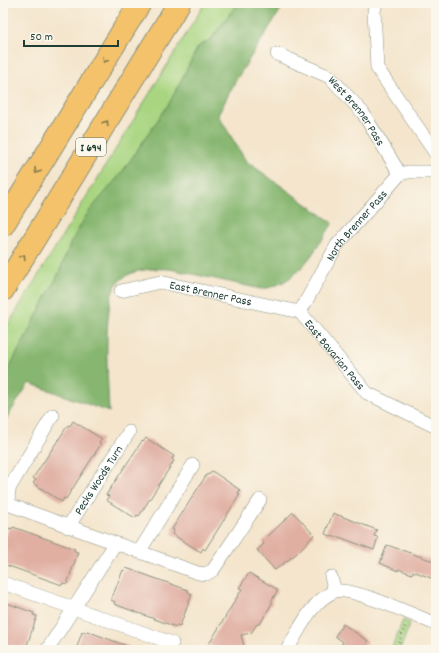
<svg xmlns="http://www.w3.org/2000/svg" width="439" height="653" font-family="Dekko,sans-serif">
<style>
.green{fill:#a9d581;stroke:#64895a}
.forest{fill:#86b66f;stroke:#527a52}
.building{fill:#e0afa2}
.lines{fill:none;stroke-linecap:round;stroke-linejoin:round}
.minor-casing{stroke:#8a9180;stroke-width:14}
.motorway-casing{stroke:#8a9180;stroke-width:24}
.path{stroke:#8a9180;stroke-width:2.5;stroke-dasharray:1 3;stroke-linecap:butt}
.minor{stroke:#fff;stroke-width:13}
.motorway{stroke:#f4c26a;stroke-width:22}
.oneway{stroke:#7f794c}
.labels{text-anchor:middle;stroke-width:3.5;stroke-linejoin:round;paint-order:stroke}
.shield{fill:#fbf7ec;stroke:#61756b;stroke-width:1}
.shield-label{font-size:11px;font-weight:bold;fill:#1f3d34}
.street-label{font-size:12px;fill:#1f3d34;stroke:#fbf7ec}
</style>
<rect width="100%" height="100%" fill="#fbf7ec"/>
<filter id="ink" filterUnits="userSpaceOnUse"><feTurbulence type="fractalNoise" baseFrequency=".025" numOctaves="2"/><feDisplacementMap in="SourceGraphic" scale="8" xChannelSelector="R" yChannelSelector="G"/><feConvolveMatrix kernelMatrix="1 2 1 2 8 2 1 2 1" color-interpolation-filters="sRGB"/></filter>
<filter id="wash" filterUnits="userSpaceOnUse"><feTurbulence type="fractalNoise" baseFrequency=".012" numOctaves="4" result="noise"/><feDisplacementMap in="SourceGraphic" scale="16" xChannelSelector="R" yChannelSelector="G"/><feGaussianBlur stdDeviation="0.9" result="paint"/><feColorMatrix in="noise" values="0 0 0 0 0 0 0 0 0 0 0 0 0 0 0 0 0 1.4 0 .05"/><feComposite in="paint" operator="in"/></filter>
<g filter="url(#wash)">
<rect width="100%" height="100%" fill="#f4e5cc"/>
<g class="green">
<path d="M205,3h33l-27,36 -13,8 -28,55 -47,69 -52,71 -12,31 -56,107v-47z"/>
<path d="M403,620l7,3 -10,27h-9z"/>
</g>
<path class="forest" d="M238,3h47l-49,77 -18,35 28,46 87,62c-19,28 -35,62 -72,66l-91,-20c-17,-1 -43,0 -54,16 -14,23 -8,98 -7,127l-80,-29 -26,41v-44l56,-107 12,-31 16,-28 36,-43 47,-69 28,-55 13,-8z"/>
<g id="blocks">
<g class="building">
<path d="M73,421l29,18 -3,4 2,1 -35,55 -2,-1 -2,4 -29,-19 3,-3 -3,-2 35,-53 2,1z"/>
<path d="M146,438l28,18 -2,3 2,2 -35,55 -2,-1 -2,3 -29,-18 3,-4 -3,-1 36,-54 1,1z"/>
<path d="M212,471l28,19 -2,3 2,1 -35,56 -2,-2 -2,4 -29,-18 2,-4 -2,-1 35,-55 2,1z"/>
<path d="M293,512l21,23 -18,19 -21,16 -18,-20 7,-6 -2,-2z"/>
<path d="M333,513l44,17 -3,6 4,1 -4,13 -35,-13h-5l-9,-3z"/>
<path d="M13,527l62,22 -1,2 4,1 -11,32 -4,-1 -1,2 -59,-21v-19l6,-17 3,1z"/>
<path d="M387,545l49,17v18l-23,-9 -1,3 -14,-5v2l-18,-8z"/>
<path d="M126,568l62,22v2l4,2 -12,32 -3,-1 -1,2 -62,-23 1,-2 -4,-2 12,-30 2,1z"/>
<path d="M249,573l29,17 -6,10v3l-12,21h-3l-6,9 -10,2 3,11 -3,4h-31l2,-4 -3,-2 33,-55 -3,-1z"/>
<path d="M7,603l27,10 -1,2 4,1 -11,32 -5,-2v3l-18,-7v-38l3,1z"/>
<path d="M343,624l25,17 -6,9h-17l-5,-3 3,-5 -8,-6z"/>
<path d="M87,631l48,18v1h-59l6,-18 4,1z"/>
</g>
</g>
</g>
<g filter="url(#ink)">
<use href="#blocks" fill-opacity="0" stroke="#8a9180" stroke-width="1"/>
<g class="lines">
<g class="minor-casing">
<g id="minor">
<path d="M376,3l-2,8 3,57 59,86"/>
<path id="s1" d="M277,54l53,23 33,36 37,61"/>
<path id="s2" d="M121,291l39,-9 140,30"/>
<path id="s3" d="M300,312l37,-67 63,-71 8,-2h28"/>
<path id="s4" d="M300,312l67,81 69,34"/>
<path d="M53,415l-43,72 -2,8 2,10 188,68 8,1 7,-4 47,-70"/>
<path id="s5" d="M68,527l61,-95"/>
<path d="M139,552l54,-87"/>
<path d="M331,577l4,14c18,-4 80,25 101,33"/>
<path d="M3,583l169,60"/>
<path d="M47,650l68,-106"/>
<path d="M287,650c13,-21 24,-49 48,-59"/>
</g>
</g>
<g class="motorway-casing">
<g id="motorway">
<path d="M3,225l137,-222"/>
<path d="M3,290l176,-287"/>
</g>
</g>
<path class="path" d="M396,650l10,-26"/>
<use href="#minor" class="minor"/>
<use href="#motorway" class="motorway"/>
</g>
<defs><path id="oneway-chevron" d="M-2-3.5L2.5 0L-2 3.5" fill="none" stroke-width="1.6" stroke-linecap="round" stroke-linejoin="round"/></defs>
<g class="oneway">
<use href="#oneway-chevron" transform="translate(105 60) rotate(122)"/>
<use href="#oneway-chevron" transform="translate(106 123) rotate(-58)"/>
<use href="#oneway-chevron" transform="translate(37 171) rotate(122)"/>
<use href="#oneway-chevron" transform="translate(23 257) rotate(-58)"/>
</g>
</g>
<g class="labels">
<rect class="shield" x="76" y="138" width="30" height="18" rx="3"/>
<g class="shield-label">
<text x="91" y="151">I 694</text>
</g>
<g class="street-label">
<text dy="4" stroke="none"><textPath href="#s1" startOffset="101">West Brenner Pass</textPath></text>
<text dy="4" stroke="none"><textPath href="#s3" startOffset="104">North Brenner Pass</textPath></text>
<text dy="4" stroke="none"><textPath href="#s2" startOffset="92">East Brenner Pass</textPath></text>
<text dy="4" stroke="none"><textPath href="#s4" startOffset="55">East Bavarian Pass</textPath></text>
<text dy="4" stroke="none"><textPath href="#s5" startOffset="56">Pecks Woods Turn</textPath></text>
</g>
</g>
<rect width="439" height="653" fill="none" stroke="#fbf7ec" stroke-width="16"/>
<path d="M24 40v6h94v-6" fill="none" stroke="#1f3d34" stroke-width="2"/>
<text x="30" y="40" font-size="12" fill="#1f3d34" stroke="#fbf7ec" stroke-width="3" paint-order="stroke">50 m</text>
</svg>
